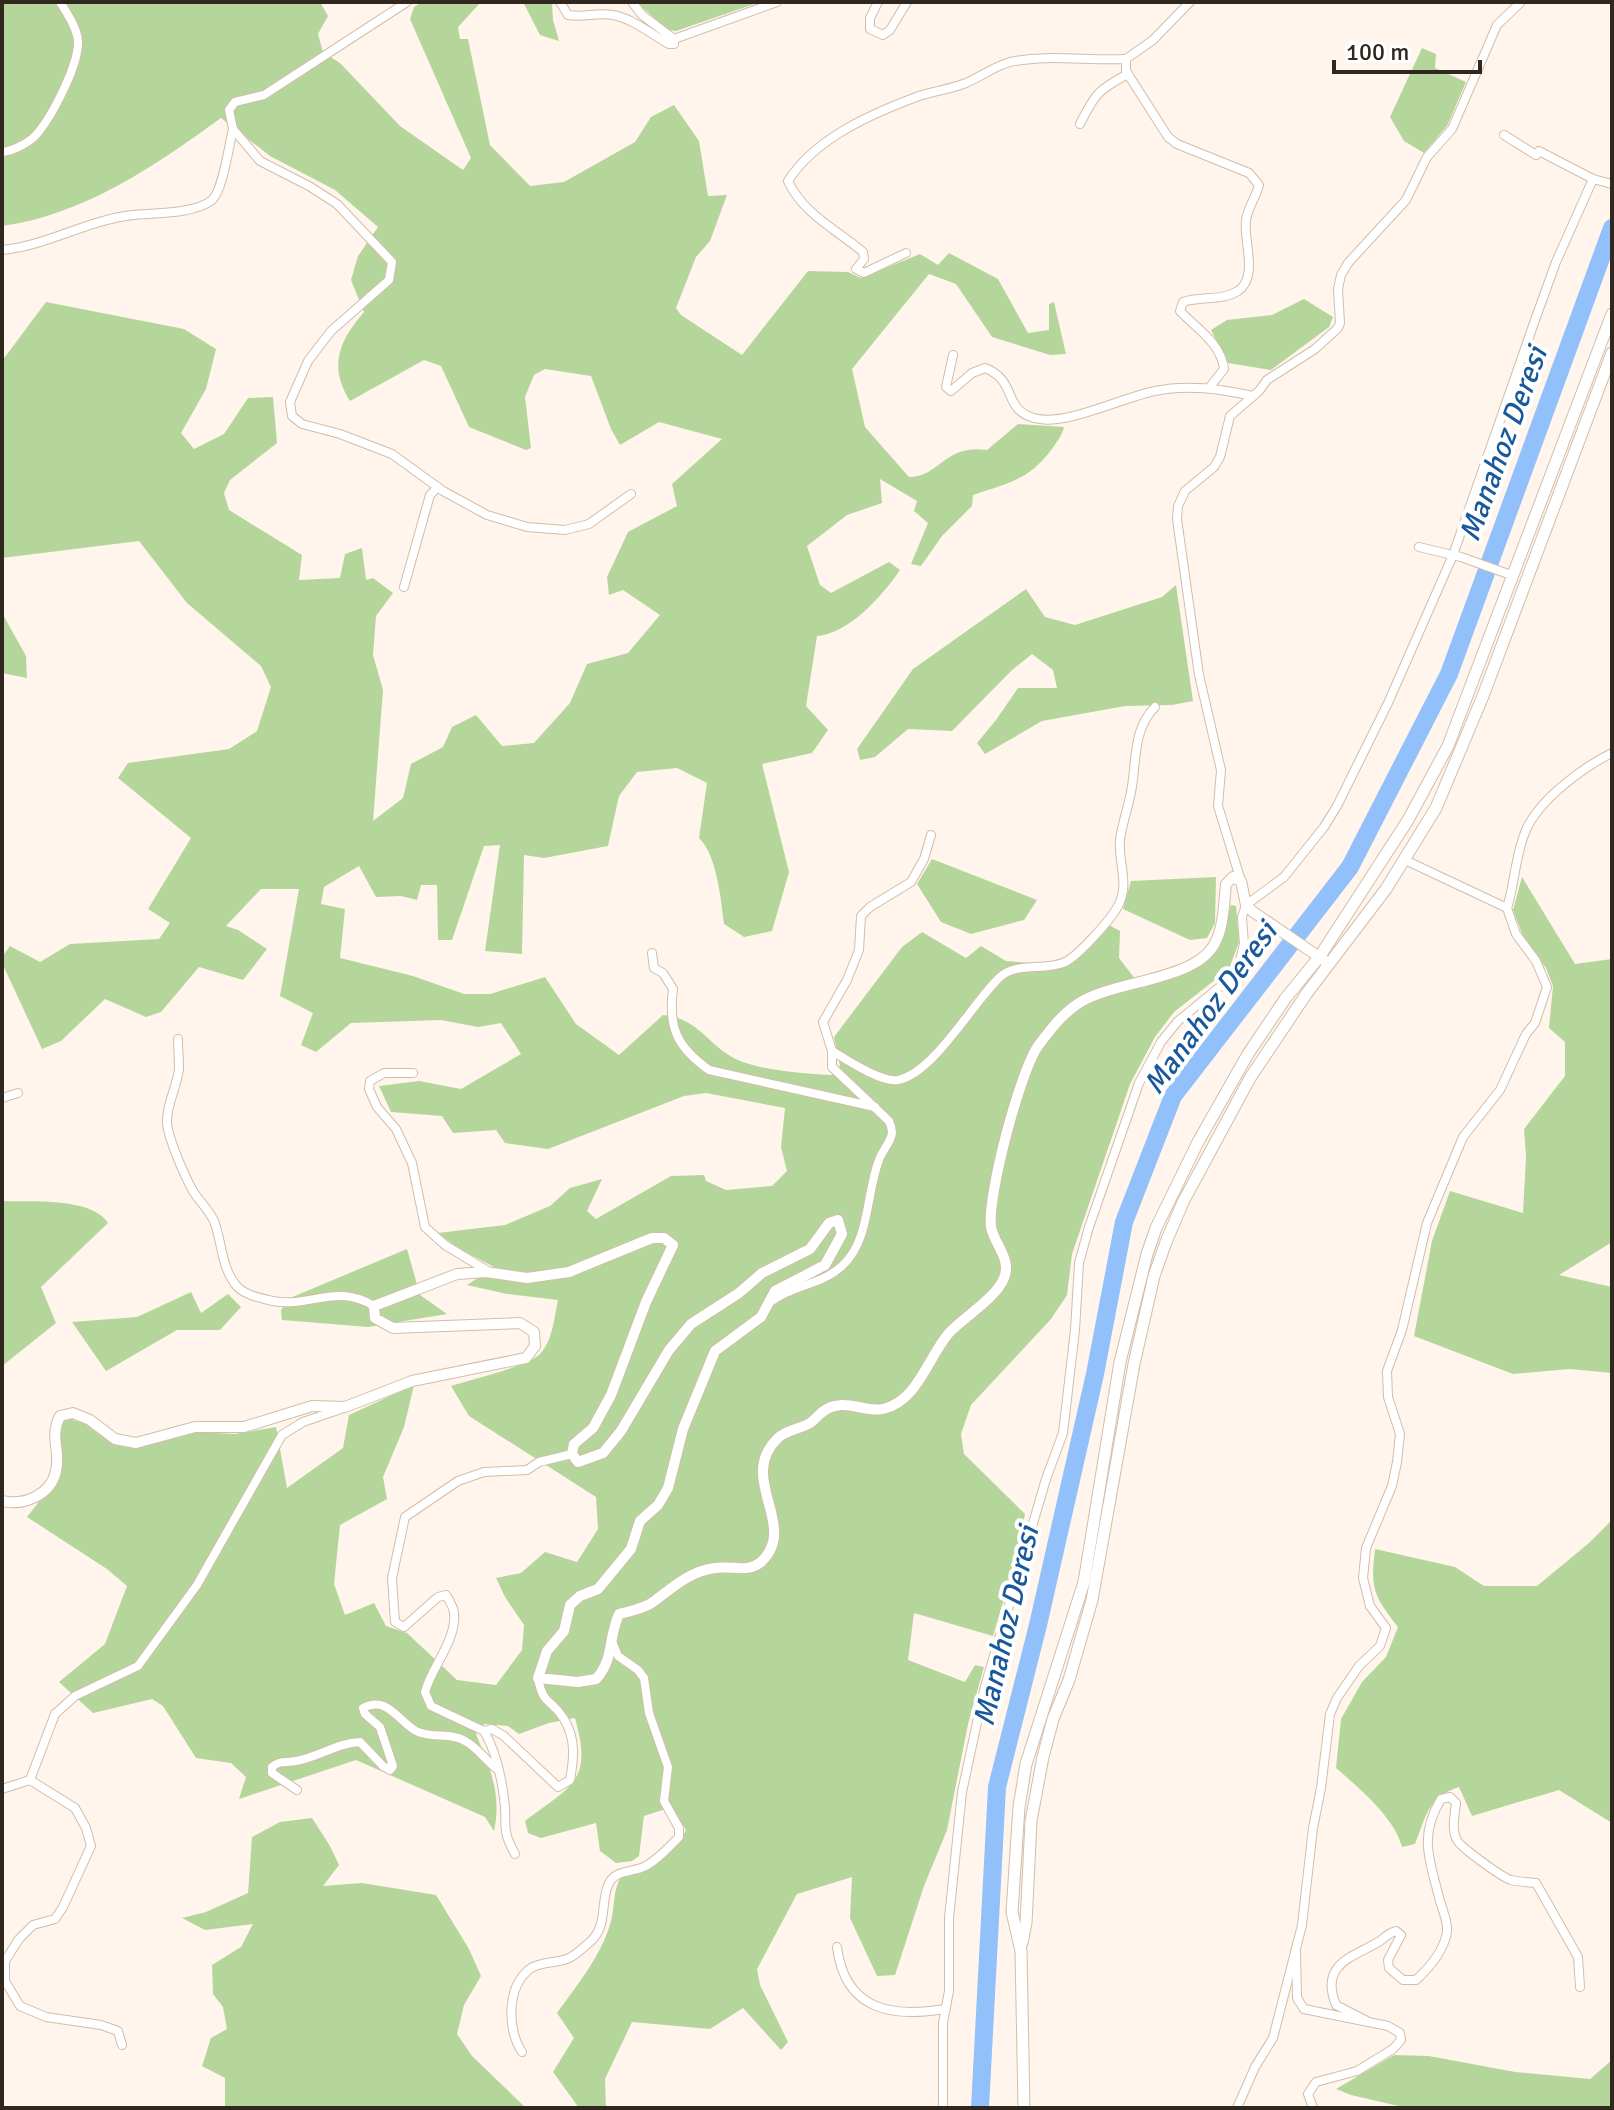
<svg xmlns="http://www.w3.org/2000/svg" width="1614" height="2110" font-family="Signika,sans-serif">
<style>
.green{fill:#b5d69a}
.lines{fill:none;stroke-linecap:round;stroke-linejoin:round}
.river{stroke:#91c0fa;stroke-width:18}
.minor-casing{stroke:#d3bda8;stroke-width:10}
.tertiary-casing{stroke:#d3bda8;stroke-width:12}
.secondary-casing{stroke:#d3bda8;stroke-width:13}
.minor{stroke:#fff;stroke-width:8}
.tertiary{stroke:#fff;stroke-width:10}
.secondary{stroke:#fff;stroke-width:11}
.labels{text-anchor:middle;stroke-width:8;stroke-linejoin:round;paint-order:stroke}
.water-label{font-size:30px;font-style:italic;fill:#1a589c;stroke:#fff}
</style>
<rect width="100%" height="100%" fill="#fff5ed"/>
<g class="green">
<path d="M2,2h318l8,14 -10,18 5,18 17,11 60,63 63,44 8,-12 -61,-139 4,-12 8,-5h59l-23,25 2,12h8l22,106 40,41 34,-4 71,-40 16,-25 23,-12 25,36 9,55 19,-1 -17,46 -14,16 -20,51 5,7 61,40 66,-84 40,1 13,6 59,-24 18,11 11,-12 49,26 30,54 21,-3v-26l5,-2 12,52 -16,1 -58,-18 -36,-53 -27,-10 -77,95 13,58 44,50c31,0 35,-33 78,-27l31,-26 46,3c-2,9 -7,14 -12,22 -24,32 -43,33 -79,46l-1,11 -30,30 -21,30 -10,-2 17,-41 -14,-12 3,-10 -37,-22 2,24 -35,12 -40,31 13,39 11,8 58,-31 11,8c-17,25 -51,64 -83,66l-11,70 22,24 -16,23 -50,11 27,108 -17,59 -28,6 -20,-13c-3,-24 -7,-69 -25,-86l8,-55 -30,-15 -40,4 -18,24 -11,50 -64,12 -20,-3 -2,99 -37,-3 15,-106 -16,1 -32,94h-14l-1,-55h-16l-4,15 -16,-4 -25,1 -17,-31 -35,21 -3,17 24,5 -5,49 73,18 51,18h26l55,-17 31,47 43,31 44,-40c34,3 43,27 69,42 22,13 74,17 100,18l8,-9 -6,-29 68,-90 20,-15 44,26 15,-12 25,15 59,5 44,-41 11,6 -1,27 23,30 57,-22 19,-16 13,-45 5,1 3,36 -10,27 -55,43 -19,25 -25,47 -58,170 -5,41 -16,24 -80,86 -10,29 3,20 61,60 -6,35 -26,87 -79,-23 -6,47 57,22 10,-17 9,2 -16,57 -21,106 -23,56 -29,89 -18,1 -27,-58 2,-41 -55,17 -40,75 3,16 28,57 -7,8 -38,-42 -33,21 -78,-7 -27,57 1,29h-27l-26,-36 21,-34 -17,-25c20,-28 45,-58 54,-92 4,-16 2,-29 9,-43l26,-7 35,-31 5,-10 -14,-23 -28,9 -5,40 -7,5 -16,2 -16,-12 -4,-28 -55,15 -13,-5 -3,-12c47,-36 68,-39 50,-103l-26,5 -30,11 -11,-8 -24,-2 -8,10c14,35 26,59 18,97l-9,-14 -129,-57 -117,39 7,-22 -15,-14 -35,-5 -33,-52 -11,-7 -59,14 -34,-31 46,-38 22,-58 -20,-17 -80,-52 32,-41 -1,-44 7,-13 18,3 13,10 28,14 26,-1 43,-13 42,2 41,-7 11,61 56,-40 6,-33 65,-30 -10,42 -21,50 4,22 -47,26 -6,59 11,31 29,-12 12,23 21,7 50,47 39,5 26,-35 2,-25 -19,-28 -9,-19 25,-5 24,-21 32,10 21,-33 -2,-32 -127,-81 -18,-30c19,-6 78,-20 89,-32 13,-14 14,-36 18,-54l-51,-6 -40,-9 27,-18 -36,-19 -20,-15 67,-8 45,-19 20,-18 32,-9 -15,32 9,8 75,-43 33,-1 2,6 20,9 46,-4 15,-15 -6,-24 4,-39 -79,-15 -22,3 -136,53 -43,-6 -9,-13 -43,3 -11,-17 -51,-4 -12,-26 40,-5 42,8 60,-35 -20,-31 -23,4 -37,-7 -90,3 -35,29 -15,-7 12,-32 -33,-17 19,-107h-38l-35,37 12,4 29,19 -24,31 -44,-13 -38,45 -15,5 -41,-18 -44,42 -19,8 -40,-86v-6l8,-11 30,16 30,-18 89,-5 11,-16 -22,-14 43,-71 -73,-60 10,-15 101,-14 28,-18 14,-44 -10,-21 -74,-63 -48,-62 -137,17v-197l44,-59 138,27 32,20 -10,40 -25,44 13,16 30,-15 24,-36 25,-1 4,46 -47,37 -6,13 5,17 73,45 -3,25 41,-2 5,-24 17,-6 4,32 7,-2 20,15 -17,23 -3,39 10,35 -10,131 30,-23 8,-34 32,-17 9,-20 24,-12 26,31 32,-3 36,-40 17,-39 41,-11 32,-38 -37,-25 -14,5 -2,-18 21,-45 49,-26 -5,-22 50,-45 -63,-17 -39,23 -9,-16 -20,-53 -46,-7 -11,6 -9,22 6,51 -5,2 -57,-23 -28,-61 -17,-6 -74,41c-22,-35 -11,-60 14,-89l-13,-32 7,-24 20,-29 -43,-37 -65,-34 -49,-38c-65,47 -137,97 -219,108z"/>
<path d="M523,2h29l1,18 6,21 -19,-6z"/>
<path d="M636,2h124l-84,29 -8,-1z"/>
<path d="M1422,48l14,6 -1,14 31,14 -19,44 -23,27 -20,-12 -14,-24z"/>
<path d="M1304,299l29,18 -4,10 -58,43 -43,-7 -17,-33 16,-10 45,-5z"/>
<path d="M1176,585l17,116 -21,4 -47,1 -83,15 -57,33 -8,-11 19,-23 22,-32h39l-4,-18 -21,-16 -21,17 -59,60 -44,-2 -33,28 -15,3 -3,-11 56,-80 113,-80 19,28 30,8 87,-28z"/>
<path d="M2,613l24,43 1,22 -25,-5z"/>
<path d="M932,859l105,41 -13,20 -53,14 -30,-12 -24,-38z"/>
<path d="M1216,877l-1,46 -8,15 -17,2 -67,-31 8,-28z"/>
<path d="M1522,877l53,87 37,-5v283l-53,33 53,12v86l-42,-4 -57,5 -99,-38 18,-95 18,-50 73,22 3,-56 -2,-28 41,-53v-34l-16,-14 4,-42 -7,-18 -23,-32 -10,-26z"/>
<path d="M2,1201c28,1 90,-4 106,22l-67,64 15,36 -54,43z"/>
<path d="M407,1249l13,46 27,19 -79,13 -86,-7 -1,-10 9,-12z"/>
<path d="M191,1292l10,21 27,-19 13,13 -21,23h-43l-71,41 -34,-49 65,-5z"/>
<path d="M1612,1520v303l-53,-33 -87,26 -13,-29c-31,10 -33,29 -44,57l-13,3c-7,-29 -43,-59 -66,-79l5,-49 21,-37 24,-25 12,-30c-24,-31 -28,-38 -23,-78l80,18 29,19h53l52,-43z"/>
<path d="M312,1818l18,28 9,19 -16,21 39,-3 74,12 33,54 12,27 -17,29 -7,29 15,22 54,52h-303l2,-2v-28l-23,-12 9,-28 16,-9 -4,-22 -10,-13 -1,-29 29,-18 12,-23 -48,6 -23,-12 24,-6 42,-19 4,-56 28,-15z"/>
<path d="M1394,2055l35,1 86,16 75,7 22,-19v48h-205l-56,-13 -15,-6z"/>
</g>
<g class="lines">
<path class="river" d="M980,2108l17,-321 41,-162 57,-251 29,-152 49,-126 177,-229 99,-193 163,-446"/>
<g class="minor-casing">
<g id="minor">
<path d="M407,2l-143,93 -29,7 -6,8 4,19 27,32 49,25 28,18 55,58 -3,18 -58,51 -23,30 -18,41 2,14 10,8 38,10 52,20 51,37 44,24 40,12 38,3 24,-6 42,-30"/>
<path d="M560,2l8,13c16,3 29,-3 45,0 19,3 39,20 56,29h5v-5l-32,-24 -10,-13"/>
<path d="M878,2l-8,16v11l13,6 7,-5 17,-28"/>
<path d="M1190,2l-37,38 -27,19v12l42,66 9,7 72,29 10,12c-3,12 -11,22 -13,35 -3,20 13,57 -8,71 -16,10 -37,5 -55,11l-3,9c17,18 41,32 44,58l-15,19"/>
<path d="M674,39l103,-37"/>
<path d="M1080,124c15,-30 18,-34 48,-50"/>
<path d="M1504,135l32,20 3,-4 54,28 19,5"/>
<path d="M2,152c10,-1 25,-8 33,-16 16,-17 44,-71 43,-95 -1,-13 -11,-28 -18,-39"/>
<path d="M2,250c45,-4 85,-30 131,-35 21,-2 62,-1 79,-15 11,-10 17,-55 21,-71"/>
<path d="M906,253l-42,20 -8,-4 8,-10 -1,-7c-26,-22 -60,-38 -75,-71 27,-43 85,-68 131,-85 15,-5 32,-7 47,-13 14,-6 29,-17 44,-21 38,-8 77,-1 116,-3"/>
<path d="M953,355l-7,32 5,4 21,-18 13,-5c33,13 17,41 49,50 31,9 89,-21 121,-27 33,-7 65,-2 98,5"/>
<path d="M1419,547l42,10 53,19"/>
<path d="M404,587l26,-92 8,-8"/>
<path d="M1405,860l102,48c8,-25 8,-53 19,-78 13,-30 57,-63 86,-77"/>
<path d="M1241,881l-23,-75 3,-36 -22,-95 -22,-156 1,-13 7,-15 29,-24 6,-10 10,-41 29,-25 8,-11 48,-31 23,-21 2,-5 -2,-34 3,-14 7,-12 58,-63 21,-43 25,-28 45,-104 24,-23"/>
<path d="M652,953l2,15 9,5 10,16c-5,39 4,58 36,81l166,37"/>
<path d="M178,1039c0,10 1,20 1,30 -2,18 -13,36 -12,54 1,15 18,54 26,68 6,10 16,19 21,30 8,20 7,45 21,63 8,11 25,14 38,17 37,7 63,-18 101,5"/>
<path d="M832,1051c15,9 50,32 66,29 36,-7 75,-78 102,-103 17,-15 42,-6 63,-14 14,-5 48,-44 55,-57 12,-22 0,-43 2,-66 2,-16 8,-32 11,-48 6,-30 1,-62 24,-85"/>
<path d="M413,1073h-29l-14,8 -1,8 8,18 19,22 16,34 13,64 20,18 46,28"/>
<path d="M2,1098l16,-5"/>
<path d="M772,1301c20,-16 51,-16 71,-36 27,-25 23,-72 36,-105 3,-9 12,-18 13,-27 0,-6 -1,-8 -3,-12l-57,-54v-16l-9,-29 24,-42 12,-30 2,-34 9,-9 41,-25 13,-23 7,-24"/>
<path d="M484,1731l-53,-25 -6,-14c6,-24 32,-52 29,-79 0,-5 -5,-13 -8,-18l-8,2 -34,30 -9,-5 -3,-44 13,-61 53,-36 26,-9 43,-2 12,-8 33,-8"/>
<path d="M30,1780l45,28 11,20 5,18 -28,61 -8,12 -22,6 -14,14 -14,22v20l15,25 26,11 55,8 17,6 4,14"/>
<path d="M2,1789l28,-9 25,-66 20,-18 63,-30 59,-81 85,-150 21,-13 38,-13"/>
<path d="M297,1790l-25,-17v-6c8,-7 13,-4 24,-6 23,-4 41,-18 64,-19l23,24 7,4 3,-4 -13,-39 -15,-13 -2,-6c24,-13 35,13 53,23 16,8 34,1 49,10 12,6 21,20 32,28"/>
<path d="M515,1854c-15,-26 -7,-30 -11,-56 -3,-23 -8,-47 -20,-67l8,-2 12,7 54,51 12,-7c4,-22 6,-41 -6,-61 -13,-21 -21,-13 -26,-41"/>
<path d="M837,1947c8,63 54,71 108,62"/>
<path d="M1296,1949l1,49 7,11 84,17 12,7 1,7 -8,9 -36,22 -41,11 -8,12 5,14"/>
<path d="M1367,2021l-31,-16c-17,-42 18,-48 44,-64 7,-5 8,-8 16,-10l5,4 -13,25 1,8 14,12h13c13,-12 28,-30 31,-48 1,-11 -4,-20 -7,-31 -10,-40 -22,-64 1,-102l9,-2 6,6c-1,11 -5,26 1,37 3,7 46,38 54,40 8,2 17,2 25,3l42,74 2,30"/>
<path d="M522,2052c-15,-22 -16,-66 9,-84 10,-6 25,-5 36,-9 8,-3 17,-12 24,-18 17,-16 9,-40 18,-58 6,-12 21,-11 32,-15 13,-4 28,-21 38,-31v-9l-15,-27 4,-34 -19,-54 -5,-35 -6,-8 -20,-14 -7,-17"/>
<path d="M943,2108v-85l6,-32v-73l13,-126 22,-102 62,-211 17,-46 12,-103 4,-67 10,-36 50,-144 22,-41 17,-21 49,-40 12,-17 5,-20 -2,-27 4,-12 38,-28 40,-50 13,-21 51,-103 65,-148 82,-235 21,-58 37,-83"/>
<path d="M1237,2108l18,-41 18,-29 29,-113 11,-97 8,-40 9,-74 7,-16 22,-32 21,-20 6,-18 -16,-22 -7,-28 3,-30 26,-62 5,-24 3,-28 -12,-37 -1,-26 15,-41 25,-107 36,-86 37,-47 26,-56 9,-11 12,-36 -11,-26 -20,-27 -9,-26"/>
</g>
</g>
<g class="tertiary-casing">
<path id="tertiary" d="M2,1501c22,5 49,-6 54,-30 5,-21 -7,-33 4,-55l13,-3 17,7 25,19 21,4 59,-16h49l68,-21 33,1 67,-26 114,-23 9,-12 -1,-14 -14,-9 -127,5 -18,-10 -1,-12 83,-32 29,-2 41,6 42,-6 83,-34h12l9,7 -27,57 -35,93 -18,33 -19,16 -2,10 6,8 25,-9 18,-22 48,-81 22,-26 48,-31 23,-20 48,-24 19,-26 9,-3 4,14 -17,31 -50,26 -14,26 -46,34 -32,78 -15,59 -10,17 -18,16 -9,28 -33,40 -18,7 -10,9 -6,26 -17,20 -9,27 40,4 18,-3c18,-19 12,-41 23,-65 10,-3 25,-5 34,-12 19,-14 37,-31 62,-34 17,-3 33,6 47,-7 37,-36 -26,-83 16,-123 8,-8 22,-9 32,-15 7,-5 11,-12 19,-15 3,-2 8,-2 12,-3 13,-1 29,7 42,4 35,-8 45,-52 66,-76 14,-15 48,-36 55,-55 8,-19 -10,-34 -13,-51 -4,-31 29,-155 47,-181 12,-16 24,-32 41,-43 36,-23 117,-22 136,-60 9,-17 9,-40 11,-59l7,-7 8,4 5,24 6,6 73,50"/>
</g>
<g class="secondary-casing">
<g id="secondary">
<path d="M1022,1943l4,-20 5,-102 12,-64 10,-38 16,-39 23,-80 42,-236 20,-88 12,-34 17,-40 67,-124 57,-85 79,-104 50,-81 47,-112 129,-343"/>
<path d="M1024,2108l-3,-157 -9,-39 7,-105 7,-43 58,-182 36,-220 27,-108 9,-26 42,-86 50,-88 37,-55 35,-43 88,-136 40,-74 164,-432"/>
</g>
</g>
<use href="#minor" class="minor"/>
<use href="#tertiary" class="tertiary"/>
<use href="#secondary" class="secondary"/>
</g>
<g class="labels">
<g class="water-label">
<text transform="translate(1503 444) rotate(-70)" y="10">Manahoz Deresi</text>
<text transform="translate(1210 1008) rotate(-54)" y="10">Manahoz Deresi</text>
<text transform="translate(1006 1626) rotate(-77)" y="10">Manahoz Deresi</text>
</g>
</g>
<rect width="1614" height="2110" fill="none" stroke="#30271f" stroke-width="8"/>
<path d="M1334 60v12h146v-12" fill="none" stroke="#30271f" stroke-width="4"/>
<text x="1346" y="60" font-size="24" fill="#30271f" stroke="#ffffff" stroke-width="6" paint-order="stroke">100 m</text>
</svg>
